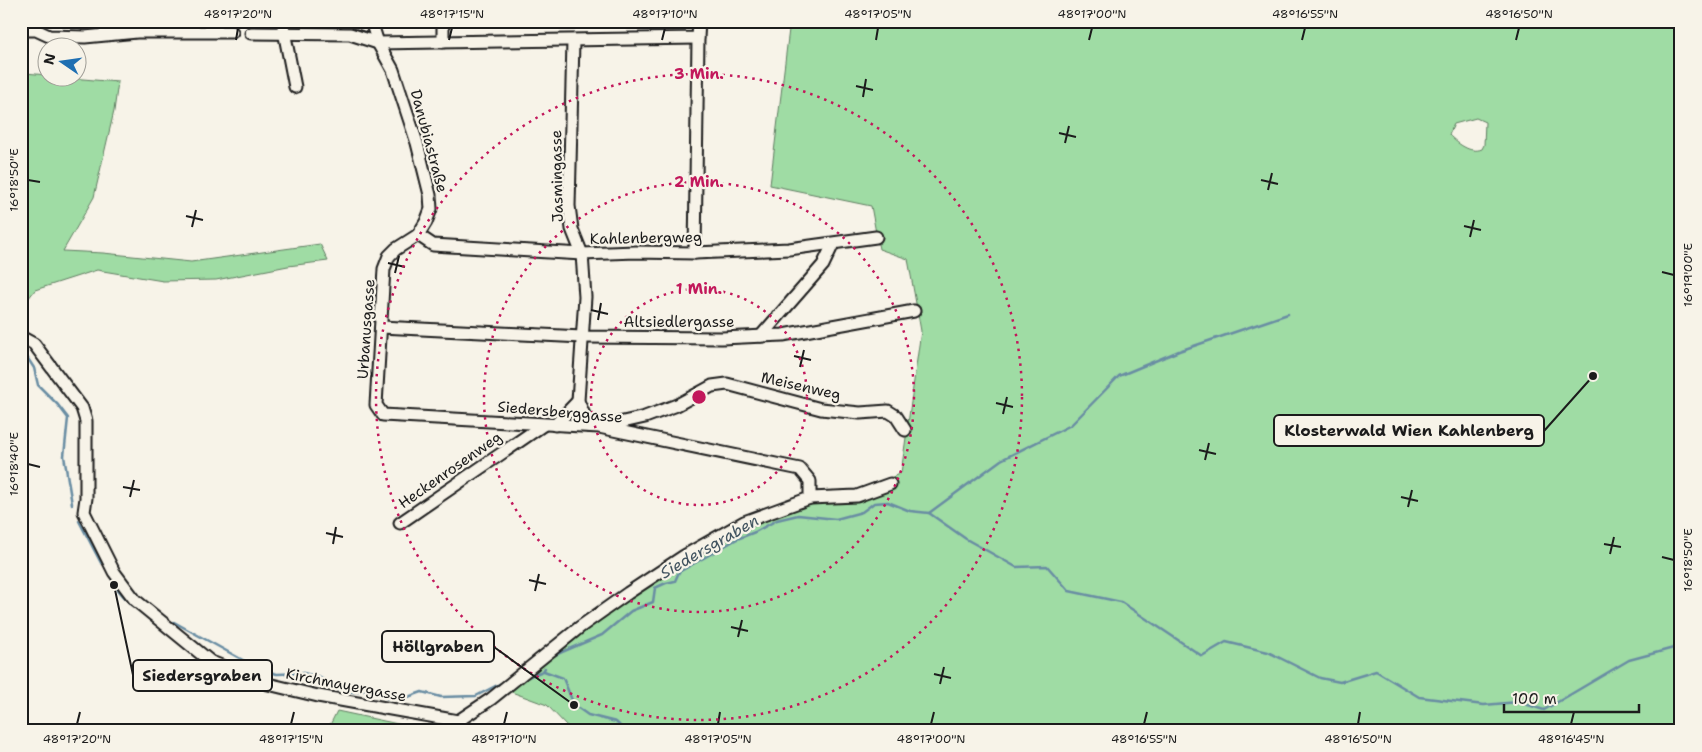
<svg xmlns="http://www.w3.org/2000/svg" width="1702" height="752" font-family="'Shantell Sans',sans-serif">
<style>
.green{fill:#9fdca4;stroke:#5e7c60;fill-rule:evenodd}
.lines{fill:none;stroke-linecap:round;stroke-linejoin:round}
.stream{stroke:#698da3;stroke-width:2.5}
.street-casing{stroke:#1c1c1c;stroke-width:15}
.street{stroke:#f7f3e8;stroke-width:11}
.ticks{fill:none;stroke:#1c1c1c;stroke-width:2}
.ring{fill:none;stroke:#c2185b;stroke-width:2.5;stroke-dasharray:2.5 5}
.labels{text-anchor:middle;stroke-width:4.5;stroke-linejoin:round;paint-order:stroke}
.street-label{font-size:15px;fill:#1c1c1c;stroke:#f7f3e8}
.water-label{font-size:16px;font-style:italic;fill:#425460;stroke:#f7f3e8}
.centre{fill:#c2185b;stroke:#f7f3e8;stroke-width:2.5}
.ring-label{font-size:15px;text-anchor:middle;font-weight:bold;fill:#c2185b;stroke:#f7f3e8;stroke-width:4.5;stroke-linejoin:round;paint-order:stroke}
.leader{fill:none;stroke:#1c1c1c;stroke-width:2}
.callout-dot{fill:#1c1c1c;stroke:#f7f3e8;stroke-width:2}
.callout{fill:#f7f3e8;stroke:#1c1c1c;stroke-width:2}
.callout-label{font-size:16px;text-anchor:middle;font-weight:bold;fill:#1c1c1c}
.neatline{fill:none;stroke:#1c1c1c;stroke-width:2}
.ticks-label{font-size:12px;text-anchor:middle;fill:#1c1c1c}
</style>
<rect width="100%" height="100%" fill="#f7f3e8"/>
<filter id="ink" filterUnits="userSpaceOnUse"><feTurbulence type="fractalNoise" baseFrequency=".02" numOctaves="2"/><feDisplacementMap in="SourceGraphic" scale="10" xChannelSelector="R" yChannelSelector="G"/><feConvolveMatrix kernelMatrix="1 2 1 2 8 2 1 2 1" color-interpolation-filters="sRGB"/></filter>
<g filter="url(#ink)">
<g class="green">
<path d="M790,21h891v710h-1106l-8,-5 -20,-21 -41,-15 101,-81 136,-85 66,-22 47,-8 45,-21 20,-142 -13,-72 -29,-10 -8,-43 -101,-21zM1476,118l9,4 -1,23 -2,4c-12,5 -25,-6 -33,-14l5,-11z"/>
<path d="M21,56h3l1,17 22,2 1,3h23l47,4 -4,29 -20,86 -31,54 40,2 88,9 129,-18 8,17 -40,5 -72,14 -53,1 -66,-11 -62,20 -14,18z"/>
<path d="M337,711l89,19 -99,1z"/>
</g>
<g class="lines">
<g class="stream">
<path d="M21,348l13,20 4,17 20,20 10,13 -4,38 8,48"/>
<path d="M929,513l72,-53 70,-35 48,-49 60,-25 109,-37"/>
<path d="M79,521l22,42"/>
<path d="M114,585l17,20"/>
<path d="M174,622l85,47 18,5 26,-1 16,4 14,10 21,5 23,-4 9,10h19l17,-6 19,5 35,-1 31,-16"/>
<path d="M555,655l47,-20 29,-24 22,-9 2,-14 11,-5 9,-2 4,-9 58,-33 18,-7 22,-12 21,-5 38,4 26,-7 12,-9 14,-1 22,9 19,2 37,26 50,28 31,-1 22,25 52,11 81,54 24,-14 42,10 52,26 20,4 36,-11 43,26 65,8 34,-3 26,8 85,-50 52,-14"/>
<path d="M544,671l19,7 11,27 14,10 28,7 9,9"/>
<path d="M525,678l18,-7 2,-3"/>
</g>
<g class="street-casing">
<g id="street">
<path d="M282,21l13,66"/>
<path d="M371,21l7,22 15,27 24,73 13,52 1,14 -5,13 -8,13 -22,14 -7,7 -5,13 -8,136 7,10 216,12 201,42 10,12v17"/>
<path d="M443,21v21"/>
<path d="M21,30h15l13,6 36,1 52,-5h95"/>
<path d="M251,33l99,1 28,9 320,-5 1,-17"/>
<path d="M573,41l-4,165 3,23 10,25 3,43 -7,104 11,25"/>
<path d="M418,235l15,10 149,9 54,-2 59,1 94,-4 87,-12"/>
<path d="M695,253l3,-215"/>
<path d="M381,327l201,10 140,1 61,-3 131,-24"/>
<path d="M761,336l62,-71 10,-21"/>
<path d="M21,337l13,7 48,64 4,13v77l-2,14 30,60 21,28 76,62 57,22 50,12 140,25"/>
<path d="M555,425l23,-24"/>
<path d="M601,427l44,-10 32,-12 35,-19 15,-2 94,25 39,4 28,-2 8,5 9,14"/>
<path d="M400,523l143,-98"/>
<path d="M451,731l7,-10 33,-22 89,-72 48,-34 56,-37 60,-34 66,-24 47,-2 33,-12"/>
</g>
</g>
<use href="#street" class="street"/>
</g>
</g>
<path class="ticks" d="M236,40l2,-12M449,40l3,-12M662,40l3,-12M876,40l2,-12M1089,40l3,-12M1302,40l3,-12M1516,40l3,-12M856,86l17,4M863,97l3,-18M1059,133l17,4M1065,143l4,-17M28,180l12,2M1261,180l17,4M1268,190l4,-17M186,216l17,4M1464,226l17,4M192,227l4,-17M1470,237l4,-17M388,263l17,4M1662,272l12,3M395,273l4,-17M591,310l17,4M598,320l3,-17M794,356l17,4M800,367l4,-17M996,403l17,4M1003,414l4,-17M1199,450l17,4M1205,460l4,-17M28,464l12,3M123,487l17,3M130,497l4,-17M1401,497l17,4M1408,507l4,-17M326,533l17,4M333,544l3,-17M1604,544l17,3M1610,554l4,-17M1662,557l12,3M529,580l17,4M535,591l4,-17M731,627l17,4M738,637l4,-17M934,674l17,4M940,684l4,-17M77,724l3,-12M291,724l3,-12M504,724l3,-12M718,724l2,-12M931,724l3,-12M1144,724l3,-12M1358,724l2,-12M1571,724l3,-12"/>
<g class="ring">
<circle cx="699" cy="397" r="108"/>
<circle cx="699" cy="397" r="215"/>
<circle cx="699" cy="397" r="323"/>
</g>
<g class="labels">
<g class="street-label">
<text transform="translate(429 141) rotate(75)" y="5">Danubiastraße</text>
<text transform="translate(557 176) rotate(-91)" y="5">Jasmingasse</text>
<text transform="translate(646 238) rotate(-1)" y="5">Kahlenbergweg</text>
<text x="679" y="327">Altsiedlergasse</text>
<text transform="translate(366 329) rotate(-86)" y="5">Urbanusgasse</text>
<text transform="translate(801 386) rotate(13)" y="5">Meisenweg</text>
<text transform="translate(560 412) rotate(5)" y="5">Siedersberggasse</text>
<text transform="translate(450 470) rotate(-35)" y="5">Heckenrosenweg</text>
<text transform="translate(346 685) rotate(11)" y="5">Kirchmayergasse</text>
</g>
<g class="water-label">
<text transform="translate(709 546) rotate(-30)" y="6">Siedersgraben</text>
</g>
</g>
<circle cx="699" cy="397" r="8" class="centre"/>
<g class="ring-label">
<text x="699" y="79">3 Min.</text>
<text x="699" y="187">2 Min.</text>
<text x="699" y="294">1 Min.</text>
</g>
<path class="leader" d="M1593 376L1544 431M574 705L494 647M114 585L133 675"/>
<g class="callout-dot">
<circle cx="1593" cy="376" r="5"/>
<circle cx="574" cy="705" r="5"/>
<circle cx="114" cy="585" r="5"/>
</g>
<g class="callout">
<rect x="1274" y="415" width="270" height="31" rx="5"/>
<rect x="382" y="631" width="112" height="31" rx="5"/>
<rect x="133" y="660" width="139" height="31" rx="5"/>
</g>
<g class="callout-label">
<text x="1409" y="436">Klosterwald Wien Kahlenberg</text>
<text x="438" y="652">Höllgraben</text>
<text x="202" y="681">Siedersgraben</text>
</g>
<rect width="1702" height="752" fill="none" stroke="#f7f3e8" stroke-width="55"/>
<g transform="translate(62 62) rotate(283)"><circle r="24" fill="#f7f3e8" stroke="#9f9d96"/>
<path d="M0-4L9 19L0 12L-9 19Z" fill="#1f6fb2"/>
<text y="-8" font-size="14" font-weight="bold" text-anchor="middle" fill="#1c1c1c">N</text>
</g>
<path d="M1504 704v8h135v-8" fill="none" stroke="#1c1c1c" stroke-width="2.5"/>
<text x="1512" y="704" font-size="15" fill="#1c1c1c" stroke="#f7f3e8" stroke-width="4" paint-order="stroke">100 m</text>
<rect x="28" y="28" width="1646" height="696" class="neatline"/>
<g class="ticks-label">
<text x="238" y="18">48°17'20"N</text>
<text x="452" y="18">48°17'15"N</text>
<text x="665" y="18">48°17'10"N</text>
<text x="878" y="18">48°17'05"N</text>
<text x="1092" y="18">48°17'00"N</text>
<text x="1305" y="18">48°16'55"N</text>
<text x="1519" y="18">48°16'50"N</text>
<text transform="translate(14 180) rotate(-90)" y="4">16°18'50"E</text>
<text transform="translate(1688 275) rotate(-90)" y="4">16°19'00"E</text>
<text transform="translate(14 464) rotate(-90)" y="4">16°18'40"E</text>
<text transform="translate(1688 560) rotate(-90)" y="4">16°18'50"E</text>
<text x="77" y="743">48°17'20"N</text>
<text x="291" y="743">48°17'15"N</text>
<text x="504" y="743">48°17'10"N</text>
<text x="718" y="743">48°17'05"N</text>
<text x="931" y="743">48°17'00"N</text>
<text x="1144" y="743">48°16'55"N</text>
<text x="1358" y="743">48°16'50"N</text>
<text x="1571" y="743">48°16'45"N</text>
</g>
</svg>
